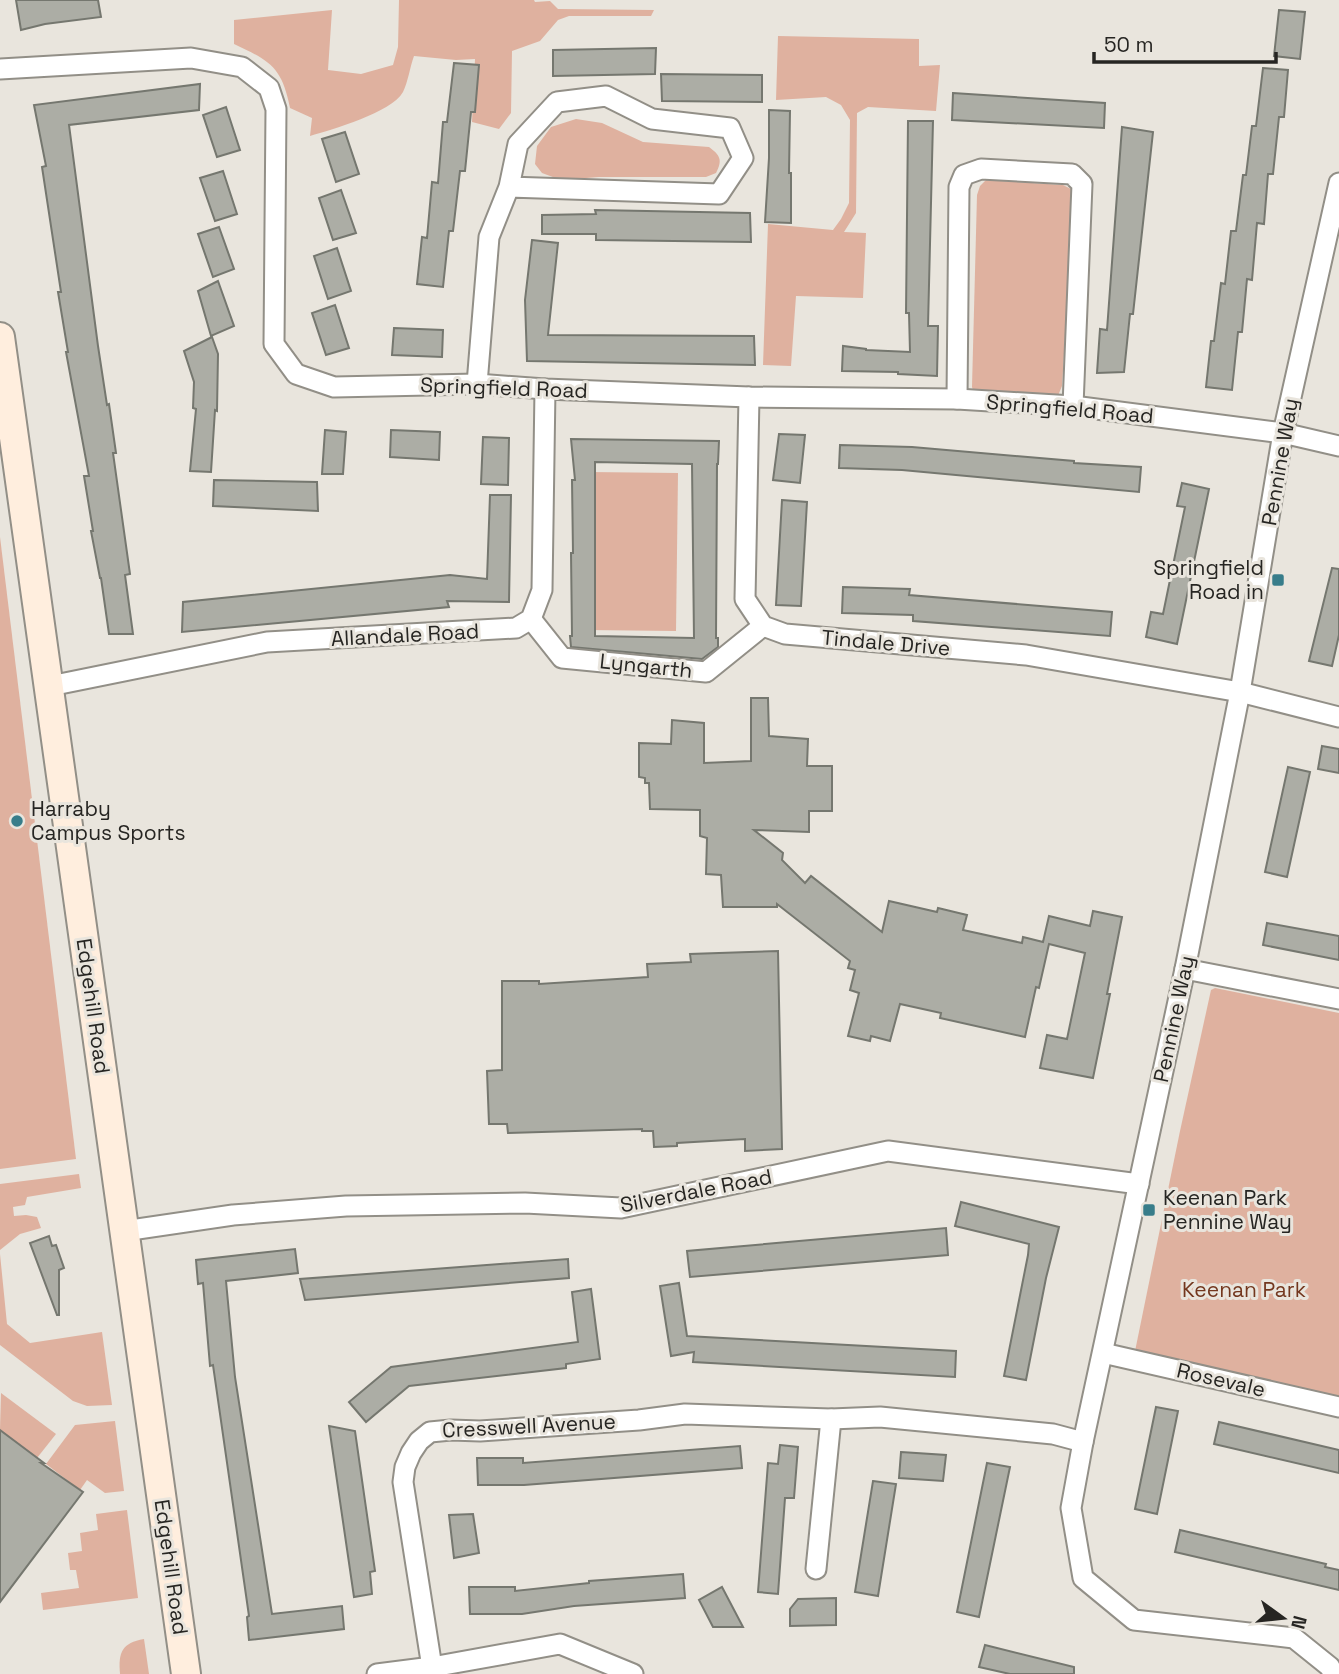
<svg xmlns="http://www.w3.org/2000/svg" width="1339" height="1674" font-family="'Space Grotesk',sans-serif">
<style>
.green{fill:#dfb19f}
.building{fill:#acada5;stroke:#75776f;stroke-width:2;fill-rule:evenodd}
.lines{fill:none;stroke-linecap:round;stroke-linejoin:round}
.street-casing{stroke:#928f87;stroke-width:23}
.secondary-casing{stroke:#928f87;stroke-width:32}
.street{stroke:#fff;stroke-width:19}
.secondary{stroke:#ffeede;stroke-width:28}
.poi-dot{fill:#387d8a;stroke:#e9e5dd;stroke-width:2.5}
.labels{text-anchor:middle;stroke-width:6;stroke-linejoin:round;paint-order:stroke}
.street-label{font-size:21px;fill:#262522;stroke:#e9e5dd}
.poi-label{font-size:21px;fill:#262522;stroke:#e9e5dd;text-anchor:start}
.park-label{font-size:21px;fill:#73371e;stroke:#e9e5dd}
</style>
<rect width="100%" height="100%" fill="#e9e5dd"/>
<g class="green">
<path d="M399,0h135l1,2 15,-1 8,8 96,1 -3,6h-82l-11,4 -18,21 -28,10 -1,62 -12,16 -27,-7 3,-63 -19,1 -42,-4c-4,11 -6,26 -11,36 -12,21 -70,37 -93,44l2,-18 -22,-10c-8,-41 -20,-47 -56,-64v-24l98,-10 -4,60 33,4 32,-9 5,-18z"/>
<path d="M778,36l141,3v27l21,-1 -4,46 -68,-4 -11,6 -1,100 -12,19 22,1 -3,65 -67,-2 -5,70 -28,-1 5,-141 65,6 8,-11 8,-16 1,-83 -9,-15 -15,-8 -50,3z"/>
<path d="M576,119l26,4 41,19 66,5c11,8 14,13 7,26l-10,4h-107l-38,3 -19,-7 -7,-9 2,-18 14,-19z"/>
<path d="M986,180l77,5 8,4 3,7 -12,190 -5,12 -82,-1 -3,-10 5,-192 3,-9z"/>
<path d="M589,472l89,1 -2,158 -89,-1z"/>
<path d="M0,537l76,622 -76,10z"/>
<path d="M1215,988l124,25v393l-206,-45 47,-230 31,-141z"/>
<path d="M79,1174l2,14 -54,9 -2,8 -12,2 1,9 12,-1 11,2 4,11 -21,6 -20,16v-66z"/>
<path d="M0,1254l7,70 23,19 72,-11 10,73 -25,1 -14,-5 -73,-56z"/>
<path d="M1,1393l55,41 -19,24 -37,-28z"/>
<path d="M115,1421l9,70 -19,2 -18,-13 -7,10 -34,-26 29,-39z"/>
<path d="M127,1510l11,88 -95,12 -2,-17 38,-5 -3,-18h-6l-2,-17 14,-2 -2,-18 18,-3 -2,-16z"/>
<path d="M144,1639l5,35h-29c-2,-22 2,-31 24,-35z"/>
</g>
<g class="building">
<path d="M16,0h82l3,17 -56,7 -24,6z"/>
<path d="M1279,10l26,2 -5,47 -26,-3z"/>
<path d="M656,48l-1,26 -102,2v-26z"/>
<path d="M454,63l25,2 -4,47h-4l-6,59h-5l-7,60h-4l-6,56 -26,-3 5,-47 5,1 5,-56 6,1 5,-61h4z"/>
<path d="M1263,68l25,2 -4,47h-5l-6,57h-5l-4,50 -7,-1 -5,57 -5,-1 -5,53h-4l-6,58 -26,-3 5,-46h3l7,-58 4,1 6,-53h5l7,-56h3l6,-49h4z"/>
<path d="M661,74l101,1v27l-100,-1z"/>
<path d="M200,84l-1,26 -130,15 29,221 9,59 2,-1 7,49h-3l17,121 -5,1 8,59h-24l-8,-56h-1l-9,-47h2l-9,-55h5l-23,-124h2l-10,-60h3l-19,-125 4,-1 -12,-61z"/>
<path d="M953,93l152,10 -1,25 -152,-8z"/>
<path d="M226,107l14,43 -23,7 -14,-42z"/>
<path d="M769,110l21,1 -1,62h2v50l-26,-1 4,-64z"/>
<path d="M908,121h25l-5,205h10l-1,50 -39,-2v-2l-56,-1 1,-25 23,3v1l44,2 -1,-39h-3z"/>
<path d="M1122,127l31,5 -20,182h-3l-6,58 -27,1 3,-44 7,1z"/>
<path d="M345,132l14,42 -23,8 -14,-43z"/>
<path d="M223,171l14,43 -22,7 -15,-43z"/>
<path d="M341,190l15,43 -23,7 -14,-42z"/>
<path d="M595,210l155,3 1,29 -155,-2v-6h-54v-19l54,-1z"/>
<path d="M219,227l15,42 -21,8 -15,-43z"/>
<path d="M532,240l26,3 -10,92 206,1 1,29 -228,-4 -2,-61z"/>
<path d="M337,248l14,43 -23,8 -14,-43z"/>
<path d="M218,281l16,45 -23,10 -13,-45z"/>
<path d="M335,305l14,43 -23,7 -14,-42z"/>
<path d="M394,328l49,2 -1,27 -50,-2z"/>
<path d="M212,337l6,17 -1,57 -2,-1 -4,62 -21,-1 6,-62 -3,-1 1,-26 -10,-31z"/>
<path d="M325,430l21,2 -3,42h-21z"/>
<path d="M391,430l49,2 -1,28 -49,-3z"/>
<path d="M779,434l26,1 -5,48 -27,-3z"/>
<path d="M483,437l26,1 -1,47 -27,-1z"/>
<path d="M571,439l148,2 -1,23h-1l-1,174h2v9l-16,12 -131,-12 -1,-11h2l-1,-83h2l-1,-73h3zM595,462l97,2 2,174 -99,-2z"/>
<path d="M840,445l72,2 162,14v2l67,4 -2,25 -237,-22 -63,-2z"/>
<path d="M214,480l103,2 1,29 -105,-5z"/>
<path d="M1182,483l27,6 -32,155 -31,-7 5,-25 12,2 22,-107 -8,-1z"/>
<path d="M490,495h21l-2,107 -62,-1 2,6 -267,25 1,-30 267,-27 37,4z"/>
<path d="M782,500l25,2 -6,104 -25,-1z"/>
<path d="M1332,568l7,1v66l-7,31 -23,-5z"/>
<path d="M843,587l67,2 -1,6 203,17 -2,24 -197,-15v-6l-71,-2z"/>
<path d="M751,698h17l1,38 39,3 -1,27h25v45h-23v21l-55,-2 29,23 -1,7 23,23 6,-7 71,56 7,-31 48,11 1,-4 29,7 -4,15 59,13 1,-6 20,5 6,-26 41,10 3,-15 29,6 -15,77h3l-17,84 -53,-10 7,-33 20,4 18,-86 -36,-9 -10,44 -3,-1 -11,50 -85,-19 1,-5 -41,-9 -10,37 -19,-5 -1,5 -22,-5 11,-43 -9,-3 5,-20 -7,-2 2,-7 -73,-57v3h-54l-2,-32 -15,-1 1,-36 -7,-2v-26l-50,-1 -1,-26h-4v-5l-6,-1v-34l32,1 1,-24 32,3v40l47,-2z"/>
<path d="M1322,746l17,3v24l-21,-4z"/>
<path d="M1288,767l22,5 -23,105 -22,-5z"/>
<path d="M1267,923l72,13v24l-76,-15z"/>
<path d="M778,951l4,198 -37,2v-12l-68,4v3l-23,1 -1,-16h-11v-2l-134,4 -1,-9h-18l-2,-53 15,-1v-89h37v3l109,-7 -1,-13 44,-2 -1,-8z"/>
<path d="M961,1202l98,25 -13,51 -20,102 -22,-4 24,-121 1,-11 -74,-18z"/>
<path d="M946,1228l2,27 -258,22 -3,-26z"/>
<path d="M49,1236l3,10 4,-1 8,23 -5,2v45h-2l-27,-72z"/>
<path d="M295,1249l3,24 -72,8 9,96 37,237 70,-8 2,23 -95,11 -2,-23 2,-1 -36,-251 -3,1 -7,-83 -5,1 -2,-24z"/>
<path d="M568,1259l1,19 -264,22 -5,-21z"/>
<path d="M679,1283l8,53 269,15 -1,26 -262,-15 1,-10 -23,4 -11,-70z"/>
<path d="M591,1289l9,70 -34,5v4l-157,18 -43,36 -17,-20 42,-35 187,-25 -6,-50z"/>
<path d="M1156,1407l22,4 -21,103 -22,-5z"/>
<path d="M1219,1422l120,28v23l-125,-29z"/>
<path d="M329,1426l26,5 20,140 -5,1 2,22 -18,3z"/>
<path d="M0,1430l44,33h-3l42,29 -83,110z"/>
<path d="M780,1445l18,2 -4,51h-9l-7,96 -20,-2 10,-129 10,1z"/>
<path d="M740,1446l2,22 -218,17h-46l-1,-27h46v5z"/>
<path d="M901,1452l45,3 -3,26 -44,-3z"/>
<path d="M987,1463l23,4 -31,150 -22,-5z"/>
<path d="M873,1481l23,3 -18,112 -23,-4z"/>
<path d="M473,1514l6,39 -25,5 -5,-43z"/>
<path d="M1180,1530l146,34 -1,3 14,3v20l-164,-38z"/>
<path d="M683,1574l2,24 -111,8 -52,8h-52l-1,-27h46v4l74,-8v-2z"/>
<path d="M722,1587l21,40h-30l-14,-27z"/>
<path d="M836,1598v27l-46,1v-17l8,-10z"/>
<path d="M985,1645l89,22v7h-64l-31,-7z"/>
</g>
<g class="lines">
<g class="street-casing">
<g id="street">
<path d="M0,69l191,-11 51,9 27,21 7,21 -2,235 22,30 38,13 143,-3 68,5 204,8 208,2 116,7 210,27 56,13"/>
<path d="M477,384l12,-147 20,-50 9,-43 39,-42 49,-6 46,23 78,9 13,30 -24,36 -210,-7"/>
<path d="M749,397l-4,202 18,27 22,8 241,21 214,37 99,25"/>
<path d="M957,399l2,-212 5,-12 17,-6 91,5 10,10 -9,222"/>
<path d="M531,619l31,39 144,14 57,-46"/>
<path d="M50,686l217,-44 249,-14 15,-9 11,-29 3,-201"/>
<path d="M1185,969l154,30"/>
<path d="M124,1231l109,-16 113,-9 179,-3 96,5 267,-57 251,33"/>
<path d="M1103,1353l236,54"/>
<path d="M816,1569l15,-150"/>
<path d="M377,1674l55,-7 128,-23 73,30"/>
<path d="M433,1674l-30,-192 2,-15 6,-14 8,-12 11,-9 21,-2 29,1 159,-11 46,-6 146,5 49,-2 173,17 30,8"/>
<path d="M1333,1674l-3,-7 -36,-29 -160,-18 -51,-42 -12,-70 12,-66 102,-473 55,-277 43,-259 56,-250"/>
</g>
</g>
<g class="secondary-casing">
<path id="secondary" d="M0,337l186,1337"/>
</g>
<use href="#street" class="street"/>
<use href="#secondary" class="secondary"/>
</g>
<g class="poi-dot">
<rect x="1271" y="573" width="14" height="14" rx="3.5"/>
<circle cx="17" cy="821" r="7"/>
<rect x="1142" y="1203" width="14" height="14" rx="3.5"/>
</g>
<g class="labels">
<g class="street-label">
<text transform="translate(504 388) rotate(2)" y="7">Springfield Road</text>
<text transform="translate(1070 409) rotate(5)" y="7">Springfield Road</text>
<text transform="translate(1280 462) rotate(-80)" y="7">Pennine Way</text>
<text transform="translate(405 635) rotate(-3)" y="7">Allandale Road</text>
<text transform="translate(886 643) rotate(5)" y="7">Tindale Drive</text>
<text transform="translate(646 666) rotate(6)" y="7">Lyngarth</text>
<text transform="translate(93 1006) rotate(82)" y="7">Edgehill Road</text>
<text transform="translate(1174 1019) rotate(-78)" y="7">Pennine Way</text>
<text transform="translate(696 1191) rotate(-11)" y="7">Silverdale Road</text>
<text transform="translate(1221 1380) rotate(13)" y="7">Rosevale</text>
<text transform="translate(529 1426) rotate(-3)" y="7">Cresswell Avenue</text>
<text transform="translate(171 1567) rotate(82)" y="7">Edgehill Road</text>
</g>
<g class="poi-label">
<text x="1264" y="575" text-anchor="end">Springfield<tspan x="1264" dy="24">Road in</tspan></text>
<text x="31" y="816">Harraby<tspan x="31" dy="24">Campus Sports</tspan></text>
<text x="1163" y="1205">Keenan Park<tspan x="1163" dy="24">Pennine Way</tspan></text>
</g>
<g class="park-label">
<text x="1244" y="1297">Keenan Park</text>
</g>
</g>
<g transform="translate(1283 1618) rotate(105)" stroke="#e9e5dd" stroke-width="5" paint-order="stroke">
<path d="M0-5L12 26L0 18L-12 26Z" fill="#262522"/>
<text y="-10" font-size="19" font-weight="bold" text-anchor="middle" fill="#262522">N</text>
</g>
<path d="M1094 52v10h182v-10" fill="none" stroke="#262522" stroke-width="3.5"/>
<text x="1104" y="52" font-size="21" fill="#262522" stroke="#e9e5dd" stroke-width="5" paint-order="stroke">50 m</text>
</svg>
